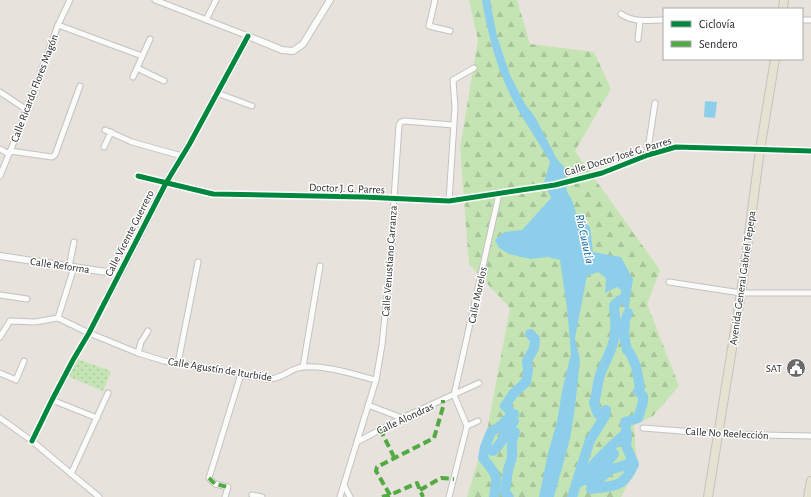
<svg xmlns="http://www.w3.org/2000/svg" width="811" height="497" font-family="'Alegreya Sans',sans-serif">
<style>
.grass{fill:url(#grass-dots)}
.forest{fill:url(#forest-firs)}
.water{fill:#8dcfeb}
.lines{fill:none;stroke-linecap:round;stroke-linejoin:round}
.river{stroke:#8dcfeb;stroke-width:10}
.minor-casing{stroke:#c4c2c2;stroke-width:7}
.tertiary-casing{stroke:#c4c2c2;stroke-width:8}
.primary-casing{stroke:#c3c2bf;stroke-width:10}
.minor{stroke:#fbfbfa;stroke-width:5}
.tertiary{stroke:#fbfbfa;stroke-width:6}
.primary{stroke:#e6e2d2;stroke-width:8}
.quiet{stroke:#53aa44;stroke-width:4;stroke-dasharray:8 4;stroke-linecap:butt}
.cycleway-casing{stroke:#fff;stroke-width:8}
.cycleway{stroke:#00873e;stroke-width:5}
.labels{text-anchor:middle;stroke-width:3;stroke-linejoin:round;paint-order:stroke}
.street-label{font-size:11px;fill:#282828;stroke:#fff}
.poi-label{font-size:11px;fill:#282828;stroke:#fff;text-anchor:end}
.water-label{font-size:12px;font-style:italic;fill:#09619a;stroke:#fff}
</style>
<defs>
<pattern id="grass-dots" width="8" height="8" patternUnits="userSpaceOnUse"><rect width="8" height="8" fill="#c5e4b3"/><path d="M2 2h.1M6 6h.1" fill="none" stroke="#a9c49a" stroke-width="1.8" stroke-linecap="round"/></pattern>
<pattern id="forest-firs" width="22" height="20" patternUnits="userSpaceOnUse"><rect width="22" height="20" fill="#c5e4b3"/><path d="M5 1l3.5 6h-7zM16 11l3.5 6h-7z" fill="#a9c49a"/></pattern>
</defs>
<rect width="100%" height="100%" fill="#e7e3dc"/>
<path class="grass" d="M74,358l37,13 -8,20 -38,-16z"/>
<path class="forest" d="M469,0h48l13,44 64,8 17,37 -36,62 85,119 -13,34 32,82 -26,30 -19,9 3,41 -16,31h-154l20,-66 23,-123 -41,-44 -9,-116 18,-108z"/>
<g class="water">
<path d="M482,0h8l7,36 13,39 15,29 10,13 22,42 7,8 3,25 5,8 5,16 13,11 3,25 28,5 12,22 -5,34 -8,-13 1,-10 -4,-3 -12,6 1,-15 -8,-6 -11,4 -12,62 5,22 -5,47 -5,32 -16,58h-15l9,-44 9,-31 5,-31 9,-37 -4,-46 -7,-48 -12,-3 -17,2 -22,-5 -10,-6 -4,-8 9,-8 18,-2 29,-32 -7,-15 6,-21c-10,-18 -22,-35 -32,-52 -19,-34 -30,-72 -36,-110z"/>
<path d="M705,101l12,1 -2,16 -11,-1z"/>
</g>
<g class="lines">
<g class="river">
<path d="M598,414l-4,-11c3,-9 3,-18 6,-28 4,-11 10,-21 13,-32 4,-11 2,-26 1,-38l6,-5"/>
<path d="M493,451c11,-9 12,-19 21,-30l-5,-11 -4,-4 8,-12 13,-12 2,-11 -1,-10 7,-13 1,-9 -5,-5"/>
<path d="M596,475l18,-21"/>
<path d="M584,479c0,-8 34,-39 42,-46"/>
<path d="M576,484l8,-5 11,5c4,-4 9,-10 14,-13 7,-5 18,-3 23,-11"/>
<path d="M591,489c23,-3 33,-1 43,-25l-8,-18 1,-9 -2,-15 13,-4 5,-16v-6l-5,-5 2,-3 -4,-22 -6,-13 -3,-3 -3,-15 1,-10 -1,-2 4,-10"/>
<path d="M494,497c4,-22 3,-22 -11,-39l2,-11 6,-15 11,-7 4,-5 6,-3 2,-3"/>
<path d="M509,497l-4,-5 3,-22 4,-13v-16l3,-9"/>
<path d="M572,497l18,-57 15,-24 1,-6"/>
</g>
<g class="minor-casing">
<g id="minor">
<path d="M155,0l93,36"/>
<path d="M435,0l-6,26 21,5"/>
<path d="M621,14c13,9 28,6 43,6"/>
<path d="M206,20l10,-20"/>
<path d="M802,20h9"/>
<path d="M58,25l84,31"/>
<path d="M638,39l2,-18"/>
<path d="M137,68l27,13"/>
<path d="M133,77l17,-38"/>
<path d="M0,92l27,18"/>
<path d="M217,93l35,13"/>
<path d="M105,130l27,12 50,14"/>
<path d="M104,147l7,-15"/>
<path d="M0,149l9,5"/>
<path d="M10,151l42,6 3,-2 25,-69"/>
<path d="M648,155v-6l7,-46"/>
<path d="M0,176l27,-66 31,-85 12,-25"/>
<path d="M138,176l75,18 150,3 86,4 106,-16 47,-12 46,-18 28,-8 135,4"/>
<path d="M449,201l6,-94 -2,-27 21,-12"/>
<path d="M69,267l5,-25"/>
<path d="M669,282l72,11h70"/>
<path d="M0,295l27,4"/>
<path d="M58,318l16,-51"/>
<path d="M0,337l10,-16 25,1 23,-4 31,15 49,20 26,8 103,18c14,1 22,-10 35,-12 24,-2 50,7 74,13"/>
<path d="M138,353l3,-11 7,-11"/>
<path d="M178,363l20,-101"/>
<path d="M303,367l17,-101"/>
<path d="M0,373l16,7 8,-19"/>
<path d="M454,395l45,-201"/>
<path d="M52,400l45,18"/>
<path d="M368,405l34,13"/>
<path d="M0,418l32,23 67,56"/>
<path d="M467,426l11,-5"/>
<path d="M643,428l76,6 92,2"/>
<path d="M32,441c27,-57 59,-111 88,-167"/>
<path d="M357,442l45,-24 77,-35"/>
<path d="M71,474l37,-81"/>
<path d="M344,485l6,12"/>
<path d="M252,495l10,2"/>
<path d="M225,497l3,-10 -13,-3 -6,-6 32,-104"/>
<path d="M340,497l36,-117 6,-35 10,-99 2,-47 5,-74 2,-3 3,-1 49,4"/>
<path d="M449,497l18,-71 -13,-31"/>
</g>
</g>
<g class="tertiary-casing">
<path id="tertiary" d="M0,256l120,18 46,-91 23,-38 59,-109 34,14 11,1 10,-7 27,-44"/>
</g>
<g class="primary-casing">
<g id="primary">
<path d="M783,9l1,-9"/>
<path d="M708,497l33,-204 19,-143 15,-91"/>
<path d="M808,497l3,-16"/>
</g>
</g>
<use href="#minor" class="minor"/>
<use href="#tertiary" class="tertiary"/>
<use href="#primary" class="primary"/>
<g class="quiet">
<path d="M380,429l15,30"/>
<path d="M209,478l6,6 13,3"/>
<path d="M420,490l21,-12 13,1"/>
<path d="M390,495l-14,-24 1,-4 57,-29 9,-31v-7"/>
<path d="M382,497l8,-2 27,-12 6,14"/>
</g>
<g class="cycleway-casing">
<g id="cycleway">
<path d="M138,176l75,18 150,3 86,4 106,-16 47,-12 46,-18 28,-8 135,4"/>
<path d="M32,441l20,-41 21,-40 16,-27 77,-150 23,-38 59,-109"/>
</g>
</g>
<use href="#cycleway" class="cycleway"/>
</g>
<defs>
<g id="civic-disc" transform="scale(1)"><circle r="9.5" fill="#6b6967" stroke="#fff"/><path d="M-.6-6.5H3V-4.5H.6V-3L4-1V1h2V6H-6V1h2V-1L-.6-3ZM-1.2 2.5V6h2.4V2.5Z" fill="#fff"/></g>
</defs>
<g fill-rule="evenodd">
<use href="#civic-disc" x="796" y="368"/>
</g>
<g class="labels">
<g class="street-label">
<text transform="translate(34 88) rotate(-69)" y="4">Calle Ricardo Flores Magón</text>
<text transform="translate(618 156) rotate(-17)" y="4">Calle Doctor José G. Parres</text>
<text transform="translate(347 188) rotate(2)" y="4">Doctor J. G. Parres</text>
<text transform="translate(129 233) rotate(-63)" y="4">Calle Vicente Guerrero</text>
<text transform="translate(389 261) rotate(-86)" y="4">Calle Venustiano Carranza</text>
<text transform="translate(60 265) rotate(8)" y="4">Calle Reforma</text>
<text transform="translate(742 278) rotate(-82)" y="4">Avenida General Gabriel Tepepa</text>
<text transform="translate(477 295) rotate(-78)" y="4">Calle Morelos</text>
<text transform="translate(220 369) rotate(9)" y="4">Calle Agustín de Iturbide</text>
<text transform="translate(405 418) rotate(-25)" y="4">Calle Alondras</text>
<text transform="translate(727 433) rotate(3)" y="4">Calle No Reelección</text>
</g>
<g class="poi-label">
<text x="782" y="372">SAT</text>
</g>
<g class="water-label">
<text transform="translate(585 239) rotate(78)" y="4">Río Cuautla</text>
</g>
</g>
<rect x="663" y="8" width="140" height="52" fill="#ffffff" stroke="#a9a9a9"/>
<rect x="671" y="21" width="20" height="6" fill="#00873e" stroke="#a9a9a9"/>
<text x="699" y="28" font-size="12" fill="#282828">Ciclovía</text>
<rect x="671" y="41" width="20" height="6" fill="#53aa44" stroke="#a9a9a9"/>
<text x="699" y="48" font-size="12" fill="#282828">Sendero</text>
</svg>
